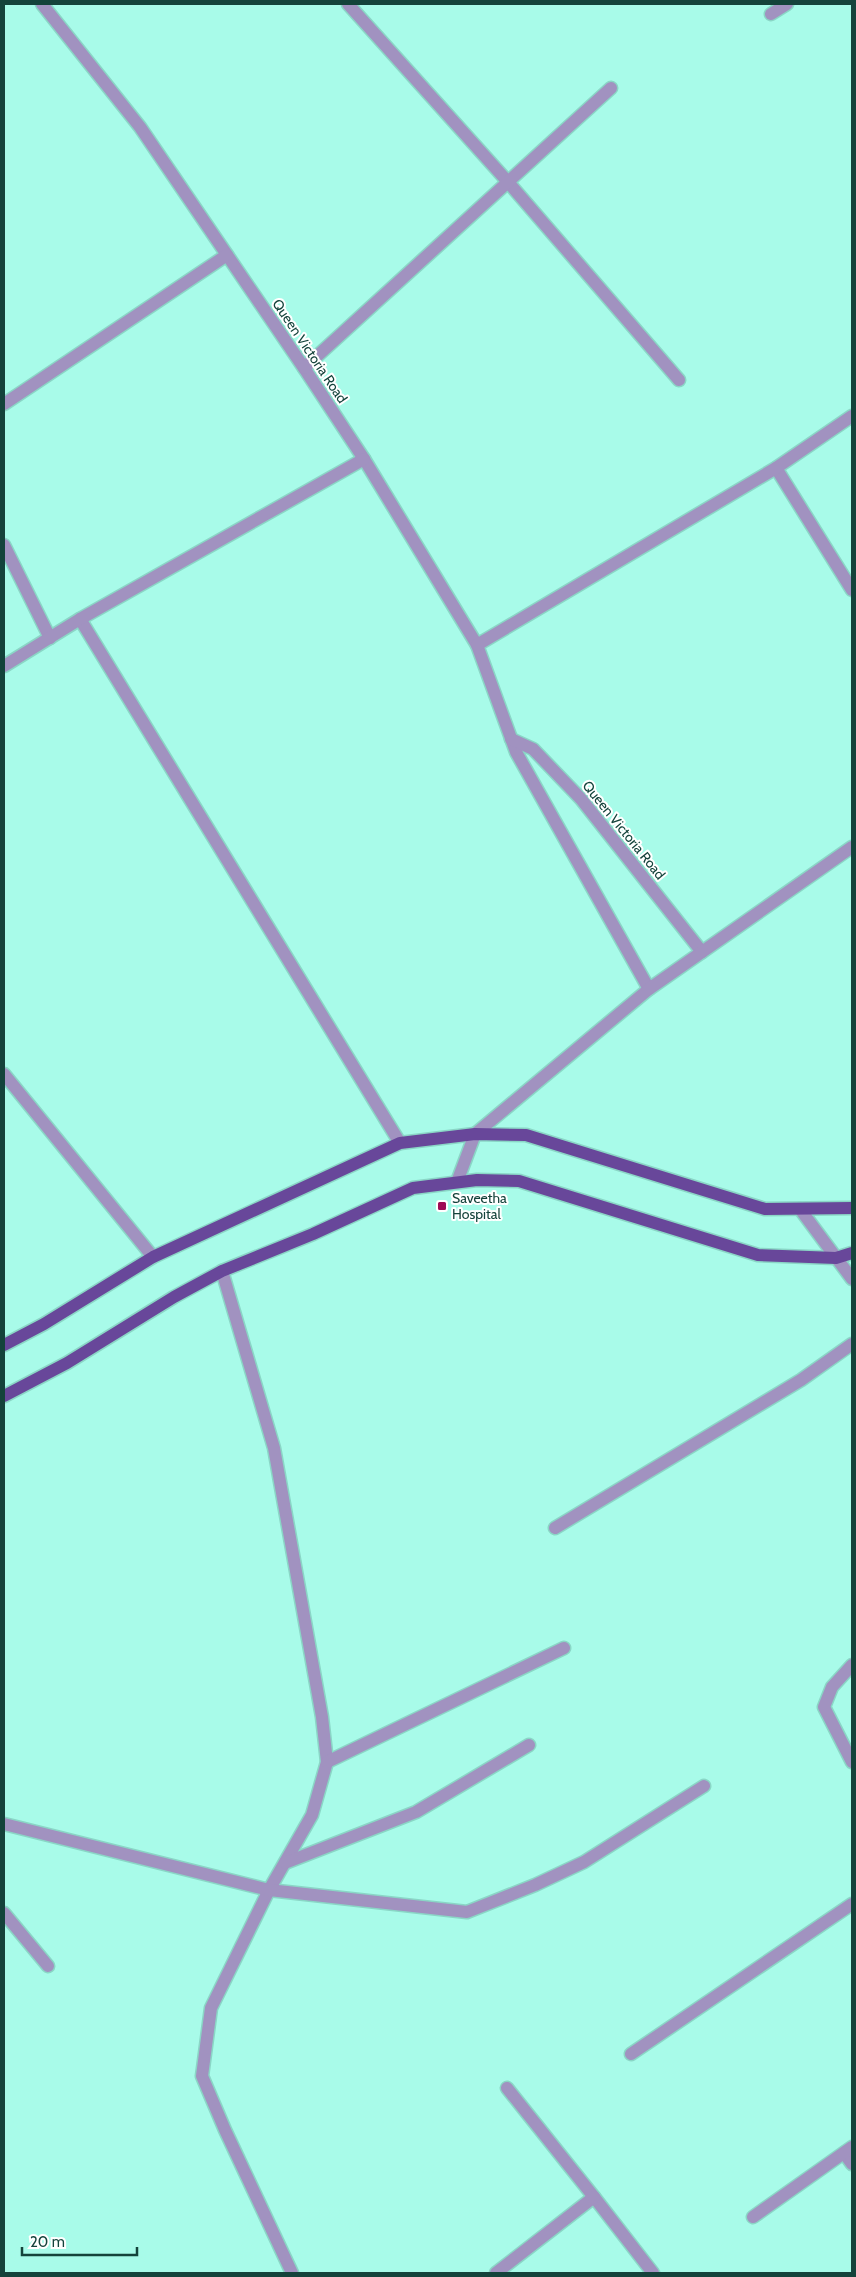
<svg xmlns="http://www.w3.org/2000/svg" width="856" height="2277" font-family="Cabin,sans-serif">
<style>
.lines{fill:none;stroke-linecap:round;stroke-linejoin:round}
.minor-casing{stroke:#8ad6c6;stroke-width:15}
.major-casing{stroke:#8ad6c6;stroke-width:15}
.minor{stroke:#a192c0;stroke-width:12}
.major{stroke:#68479a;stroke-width:12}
.poi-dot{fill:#9e0a54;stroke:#fff;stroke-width:2}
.labels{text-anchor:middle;stroke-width:4;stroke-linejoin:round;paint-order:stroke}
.street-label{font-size:14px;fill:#14433b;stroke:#fff}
.poi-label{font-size:14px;fill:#14433b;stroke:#fff;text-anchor:start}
</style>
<rect width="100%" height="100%" fill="#a8fbe9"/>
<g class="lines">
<g class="minor-casing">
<g id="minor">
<path d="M42,4l98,123 164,241 60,91 113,186 39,107 133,237"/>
<path d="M348,4l160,178 171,198"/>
<path d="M771,14l16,-10"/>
<path d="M304,368l307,-280"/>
<path d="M4,404l223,-149"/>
<path d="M776,468l76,122"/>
<path d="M4,545l46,93"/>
<path d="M80,619l320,524"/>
<path d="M477,645l299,-177 76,-52"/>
<path d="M4,666l76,-47 284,-160"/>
<path d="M511,739l22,10 48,50 121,153"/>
<path d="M4,1074l149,183"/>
<path d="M457,1182l18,-48 174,-145 203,-142"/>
<path d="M800,1209l52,70"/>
<path d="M222,1271l52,177 48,269 5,45 -15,53 -43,75 -58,118 -9,68 23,54 67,143"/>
<path d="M555,1528l246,-148 51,-36"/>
<path d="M852,1665l-20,22 -8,20 28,55"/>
<path d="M327,1762l237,-114"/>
<path d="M4,1824l265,66 198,22 68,-27 49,-23 120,-76"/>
<path d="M285,1863l131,-51 113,-67"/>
<path d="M4,1913l44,53"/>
<path d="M631,2054l221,-150"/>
<path d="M507,2088l87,109 59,76"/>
<path d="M844,2153l8,11"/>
<path d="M753,2217l99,-70"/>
<path d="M496,2273l98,-76"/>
</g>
</g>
<g class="major-casing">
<g id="major">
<path d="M4,1345l40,-21 109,-67 247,-114 75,-9 51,1 239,74 87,-1"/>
<path d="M4,1396l63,-33 107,-66 48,-26 91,-37 100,-46 64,-8 42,1 239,74 78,3 16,-5"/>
</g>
</g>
<use href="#minor" class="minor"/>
<use href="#major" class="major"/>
</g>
<rect class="poi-dot" x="437" y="1201" width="10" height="10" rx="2.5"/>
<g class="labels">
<g class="street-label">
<text transform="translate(310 351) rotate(56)" y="5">Queen Victoria Road</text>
<text transform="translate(624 830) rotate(51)" y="5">Queen Victoria Road</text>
</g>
<g class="poi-label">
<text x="452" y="1203">Saveetha<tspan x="452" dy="16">Hospital</tspan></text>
</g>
</g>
<rect width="856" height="2277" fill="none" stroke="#14433b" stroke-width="10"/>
<path d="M22 2247v8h115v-8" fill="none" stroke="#14433b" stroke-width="2.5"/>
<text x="30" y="2247" font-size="15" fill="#14433b" stroke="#ffffff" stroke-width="4" paint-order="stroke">20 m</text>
</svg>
